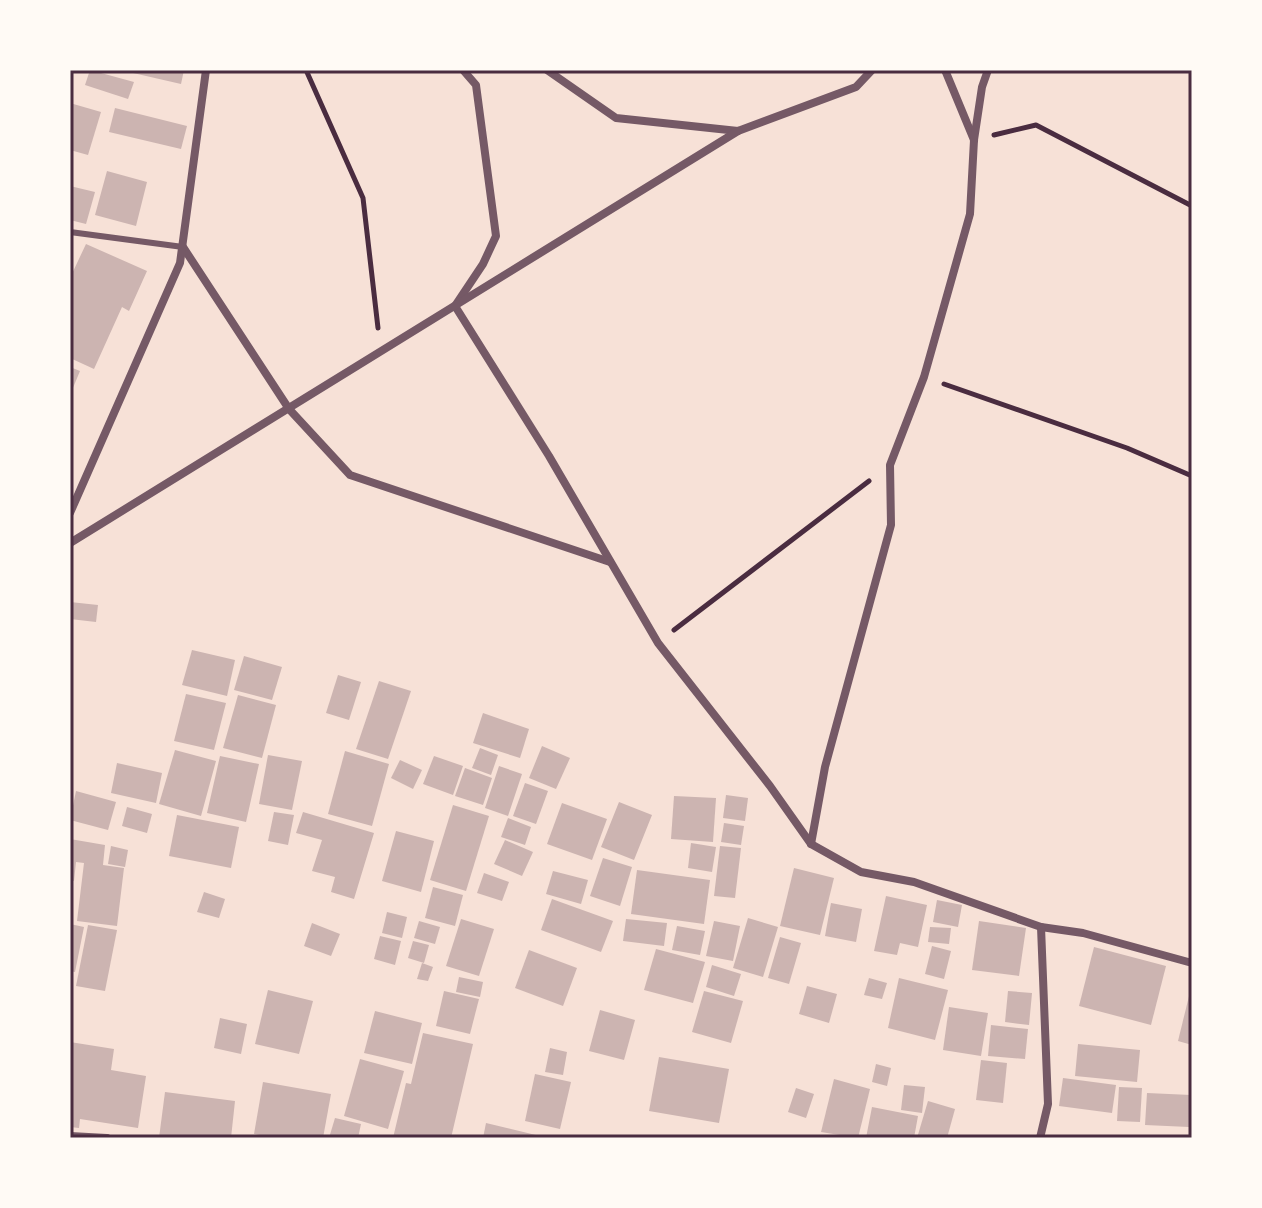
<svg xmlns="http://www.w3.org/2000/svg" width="1262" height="1208" font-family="'Times New Roman',serif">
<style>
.building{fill:#ccb4b1}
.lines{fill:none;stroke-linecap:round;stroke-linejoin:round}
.path{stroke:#4a2c40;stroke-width:5}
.service{stroke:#755966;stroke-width:6}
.minor{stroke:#755966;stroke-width:8}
.neatline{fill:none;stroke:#4a2c40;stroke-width:3}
</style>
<rect width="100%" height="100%" fill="#f7e1d7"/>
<g class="building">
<path d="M90,70l44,12 -6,17 -43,-14z"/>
<path d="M120,70h64l-3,14z"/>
<path d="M70,103l31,9 -13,43 -18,-5z"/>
<path d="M115,108l72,18 -6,23 -72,-17z"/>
<path d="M107,171l40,11 -11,44 -41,-11z"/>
<path d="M70,186l25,6 -9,32 -16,-4z"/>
<path d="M86,244l61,27 -18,40 -7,-4 -28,62 -24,-11v-80z"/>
<path d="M70,367l10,4 -10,24z"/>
<path d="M70,602l28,3 -2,17 -26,-3z"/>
<path d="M192,650l43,10 -8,36 -45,-11z"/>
<path d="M244,656l38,11 -10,33 -38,-10z"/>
<path d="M338,675l23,7 -12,38 -23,-7z"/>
<path d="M379,681l32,10 -23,68 -32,-10z"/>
<path d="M186,694l40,9 -12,47 -40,-9z"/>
<path d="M238,695l38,10 -14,53 -39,-10z"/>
<path d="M483,713l46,16 -9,29 -47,-15z"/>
<path d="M542,746l28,12 -14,31 -27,-11z"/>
<path d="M480,748l18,7 -7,20 -19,-7z"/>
<path d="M175,750l41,11 -15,55 -42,-12z"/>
<path d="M345,751l44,13 -17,62 -44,-12z"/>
<path d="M268,755l34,6 -10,49 -33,-6z"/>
<path d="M220,756l39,8 -13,58 -39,-9z"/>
<path d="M434,756l29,10 -10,29 -30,-11z"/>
<path d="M400,760l22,10 -9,19 -22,-11z"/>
<path d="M117,763l45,10 -6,30 -45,-10z"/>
<path d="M499,766l23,8 -14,42 -23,-8z"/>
<path d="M465,768l27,10 -9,27 -28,-9z"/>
<path d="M525,783l23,8 -12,33 -23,-8z"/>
<path d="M76,791l40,11 -8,28 -38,-10z"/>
<path d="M726,795l22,3 -3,23 -22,-3z"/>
<path d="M674,796l42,2 -3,44 -42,-3z"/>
<path d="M619,802l33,13 -18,45 -33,-13z"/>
<path d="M562,803l45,16 -15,41 -45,-16z"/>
<path d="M453,805l36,11 -23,75 -36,-11z"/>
<path d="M127,807l25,7 -5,19 -25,-7z"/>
<path d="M274,812l20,3 -6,30 -20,-4z"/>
<path d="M303,812l71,21 -20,66 -23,-7 4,-15 -23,-6 10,-31 -26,-7z"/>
<path d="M177,815l62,12 -8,41 -62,-12z"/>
<path d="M508,818l23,9 -6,18 -24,-8z"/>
<path d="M724,823l20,3 -3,19 -20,-3z"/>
<path d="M396,831l38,10 -13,51 -39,-11z"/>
<path d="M70,839l35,6 -2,20 21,3 -7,58 -40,-5 7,-58 -8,-1 -2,19 -4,-1z"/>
<path d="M505,840l28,12 -11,24 -28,-12z"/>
<path d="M691,843l25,4 -4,25 -24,-4z"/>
<path d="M111,846l17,4 -3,17 -17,-3z"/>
<path d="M720,846l21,2 -6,50 -21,-2z"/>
<path d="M603,858l29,9 -12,39 -30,-10z"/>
<path d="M794,868l40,10 -14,57 -40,-9z"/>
<path d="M637,870l73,10 -6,44 -73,-10z"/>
<path d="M553,871l35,9 -7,24 -35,-10z"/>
<path d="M484,873l25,9 -7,19 -25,-8z"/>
<path d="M433,887l30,8 -8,31 -30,-8z"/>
<path d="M204,892l21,7 -6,19 -22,-6z"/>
<path d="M886,896l41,9 -9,42 -18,-4 -3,12 -23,-4z"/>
<path d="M552,899l61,22 -12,31 -60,-22z"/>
<path d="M937,900l25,5 -4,22 -25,-5z"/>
<path d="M831,903l31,6 -6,33 -31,-6z"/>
<path d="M387,912l20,5 -5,21 -20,-5z"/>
<path d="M748,918l30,9 -15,50 -30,-9z"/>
<path d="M461,919l33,10 -15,47 -33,-10z"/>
<path d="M626,919l41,4 -3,23 -41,-5z"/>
<path d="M419,921l21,6 -5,17 -21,-6z"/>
<path d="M714,921l26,5 -7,35 -27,-5z"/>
<path d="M979,921l47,7 -7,48 -47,-6z"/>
<path d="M312,923l28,11 -9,22 -27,-10z"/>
<path d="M70,924l14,3 -9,45 -5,-1z"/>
<path d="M88,925l29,5 -12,61 -29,-5z"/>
<path d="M677,926l28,5 -5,24 -28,-5z"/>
<path d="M930,927l21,1 -2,16 -21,-2z"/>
<path d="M380,936l21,5 -6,24 -21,-6z"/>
<path d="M780,937l21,6 -12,41 -21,-6z"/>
<path d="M413,941l16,4 -5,18 -16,-5z"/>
<path d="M932,946l19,5 -7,28 -19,-5z"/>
<path d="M1094,947l72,19 -15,59 -72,-19z"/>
<path d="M656,949l49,13 -12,41 -49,-13z"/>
<path d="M529,950l48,18 -14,38 -48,-18z"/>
<path d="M422,963l11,4 -5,14 -11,-2z"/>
<path d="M712,965l29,9 -7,22 -28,-9z"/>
<path d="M459,977l24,5 -3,15 -24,-5z"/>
<path d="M869,978l18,5 -5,16 -18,-4z"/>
<path d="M899,978l49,12 -13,50 -47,-12z"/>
<path d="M807,986l30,8 -8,29 -30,-9z"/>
<path d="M1191,988l1,1v56l-14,-4z"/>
<path d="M268,990l45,11 -14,53 -44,-10z"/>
<path d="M444,991l35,8 -9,35 -34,-8z"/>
<path d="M704,991l39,10 -12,42 -39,-11z"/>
<path d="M1008,991l24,2 -3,32 -24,-3z"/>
<path d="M949,1007l39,6 -7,43 -38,-6z"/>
<path d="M600,1010l35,10 -11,40 -35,-9z"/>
<path d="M375,1011l47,12 -10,41 -48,-11z"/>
<path d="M220,1018l27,6 -6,30 -27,-6z"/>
<path d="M991,1025l37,4 -3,30 -37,-3z"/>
<path d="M423,1033l50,11 -22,94h-58l13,-55 5,1z"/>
<path d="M70,1042l44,7 -3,21 35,6 -8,52 -58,-9 -1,9 -9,-1z"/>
<path d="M1078,1044l62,6 -3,32 -62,-6z"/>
<path d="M550,1048l17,4 -4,23 -18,-3z"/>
<path d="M659,1057l70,12 -10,54 -70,-12z"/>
<path d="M360,1059l44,12 -16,58 -44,-13z"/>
<path d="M981,1060l26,3 -4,40 -27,-3z"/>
<path d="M876,1064l15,4 -4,18 -15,-4z"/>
<path d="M535,1074l36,8 -11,47 -35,-8z"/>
<path d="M1063,1078l53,7 -4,28 -53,-7z"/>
<path d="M834,1079l36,10 -12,49 -37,-6z"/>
<path d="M263,1082l68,12 -8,44h-47l-22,-4z"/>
<path d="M904,1085l21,2 -3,26 -21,-3z"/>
<path d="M1119,1087l23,1 -2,34 -23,-1z"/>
<path d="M796,1088l18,6 -8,24 -18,-6z"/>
<path d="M165,1092l70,9 -4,37h-72z"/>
<path d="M1147,1093l44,2 -2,32 -44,-2z"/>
<path d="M928,1101l27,8 -8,29h-30z"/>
<path d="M872,1107l46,9 -4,22 -13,-3v3h-35z"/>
<path d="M335,1118l26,6 -3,14h-29z"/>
<path d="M486,1123l58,14v1h-61z"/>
</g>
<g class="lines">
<g class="path">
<path d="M306,70l57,128 15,130"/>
<path d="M994,135l42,-10 156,81"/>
<path d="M944,384l183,64 65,28"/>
<path d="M674,630l195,-149"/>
</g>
<path class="service" d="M70,232l113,15"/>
<g class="minor">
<path d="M463,70l13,15 20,151 -13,28 -28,42 94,150 109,187 112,143 41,58 50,28 53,10 127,45 42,6 109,30"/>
<path d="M547,70l69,48 122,13 118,-44 16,-17"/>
<path d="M945,70l29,70"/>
<path d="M183,247l106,162 61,66 260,87"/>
<path d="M70,513l110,-250 26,-193"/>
<path d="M70,543l668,-412"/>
<path d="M811,844l14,-77 66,-242 -1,-60 34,-88 46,-163 4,-74 8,-53 6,-17"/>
<path d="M70,1136l37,2"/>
<path d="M1040,1138l8,-34 -7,-177"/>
</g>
</g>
<rect width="1262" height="1208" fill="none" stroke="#fffaf5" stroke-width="144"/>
<rect x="72" y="72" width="1118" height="1064" class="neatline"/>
</svg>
